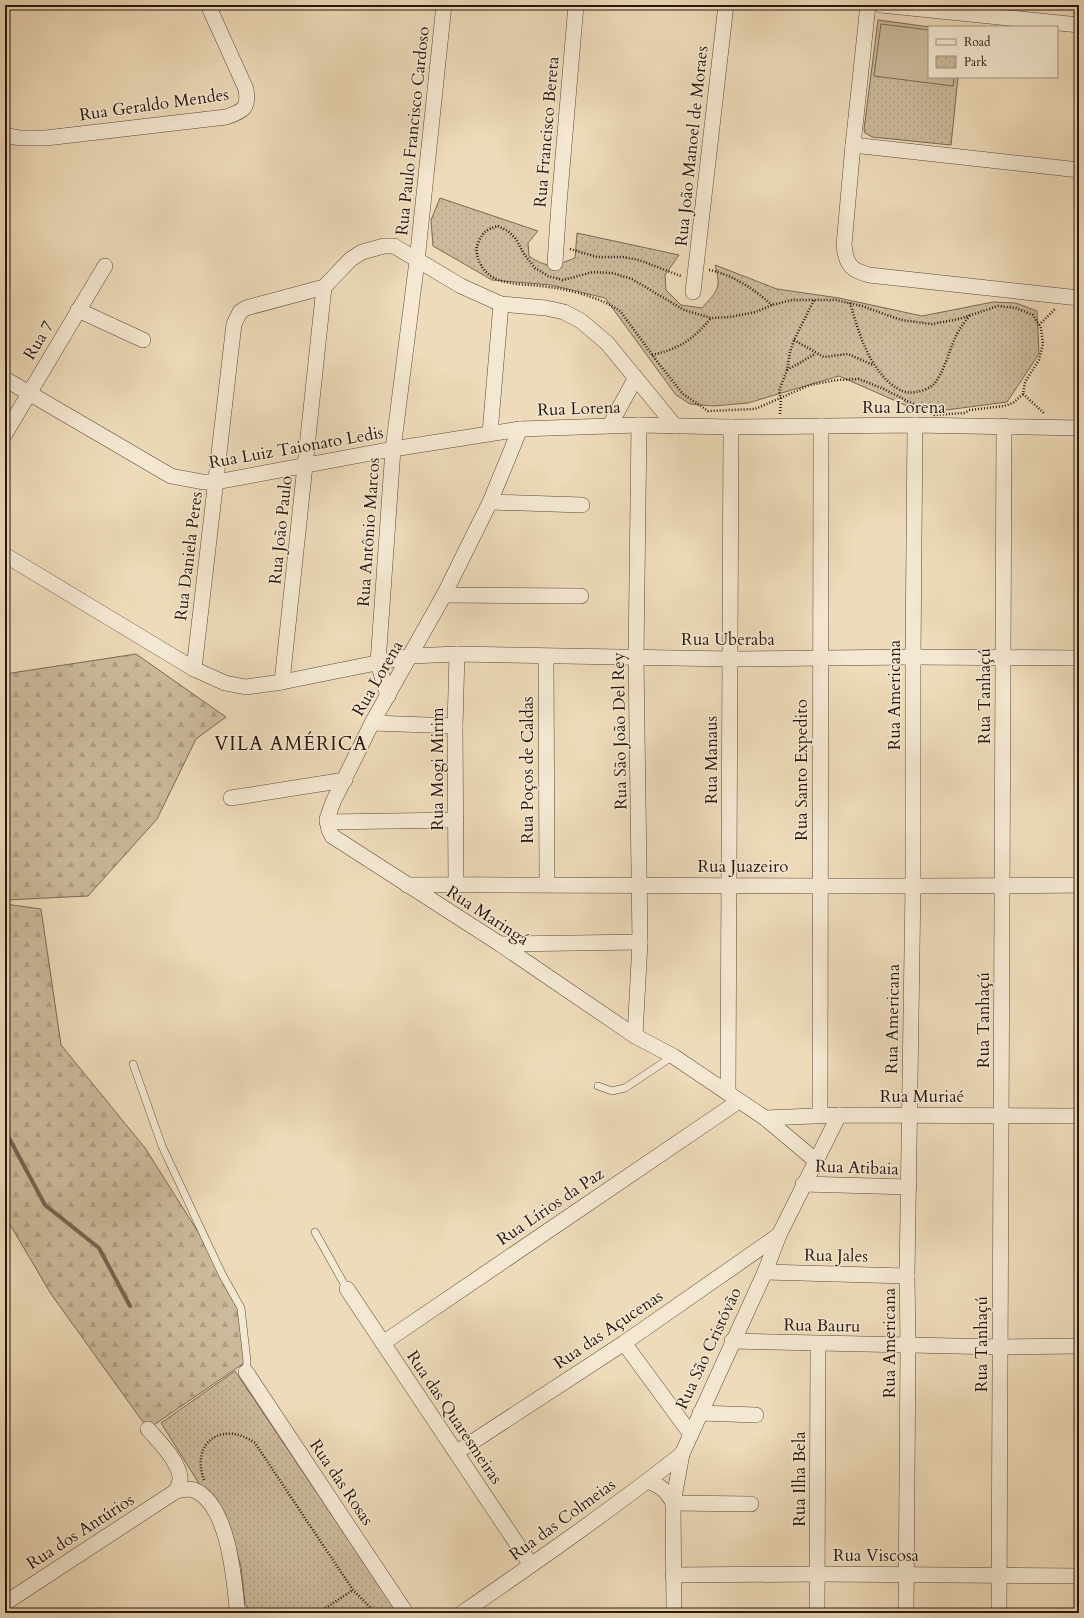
<svg xmlns="http://www.w3.org/2000/svg" width="1084" height="1618" font-family="Cardo,serif">
<style>
.forest{fill:url(#forest-firs);stroke:#7a6855}
.park{fill:url(#park-dots);stroke:#7a6855}
.garden{fill:#ccba9c;stroke:#7a6855}
.lines{fill:none;stroke-linecap:round;stroke-linejoin:round}
.stream{stroke:#766452;stroke-width:4}
.service-casing{stroke:#594839;stroke-width:8}
.minor-casing{stroke:#594839;stroke-width:16}
.path{stroke:#27170e;stroke-width:2.5;stroke-dasharray:1 2;stroke-linecap:butt}
.service{stroke:#f4e8d2;stroke-width:7}
.minor{stroke:#f4e8d2;stroke-width:15}
.labels{text-anchor:middle;stroke-width:3;stroke-linejoin:round;paint-order:stroke}
.street-label{font-size:17px;fill:#27170e;stroke:#f4e8d2}
.quarter-label{font-size:19px;letter-spacing:1px;fill:#27170e;stroke:#f4e8d2}
</style>
<defs>
<pattern id="forest-firs" width="22" height="20" patternUnits="userSpaceOnUse"><rect width="22" height="20" fill="#ccba9c"/><path d="M5 1l3.5 6h-7zM16 11l3.5 6h-7z" fill="#af9f85"/></pattern>
<pattern id="park-dots" width="8" height="8" patternUnits="userSpaceOnUse"><rect width="8" height="8" fill="#ccba9c"/><path d="M2 2h.1M6 6h.1" fill="none" stroke="#af9f85" stroke-width="1.8" stroke-linecap="round"/></pattern>
</defs>
<rect width="100%" height="100%" fill="#eedbb9"/>
<filter id="stains"><feTurbulence type="fractalNoise" baseFrequency=".005" numOctaves="4"/><feColorMatrix values="0 0 0 0 .2 0 0 0 0 .09 0 0 0 0 .02 0 0 0 .5 -.17"/></filter>
<radialGradient id="worn" r=".72"><stop offset=".6" stop-color="#630" stop-opacity="0"/><stop offset="1" stop-color="#630" stop-opacity=".3"/></radialGradient>
<g class="forest">
<path d="M136,654l90,63 -30,22 -39,80 -69,77 -83,4v-226z"/>
<path d="M5,904l36,5 20,136 84,103 67,106 29,54 6,53 -99,68 -97,-135 -46,-78z"/>
</g>
<g class="park">
<path d="M878,20l52,7 -1,50h29l-7,68 -79,-8 -7,-4 -1,-4z"/>
<path d="M440,198l98,33 -10,12 1,13c19,13 25,10 46,2l2,-25 102,22 -14,20 1,15 15,15 21,3c15,-17 20,-19 13,-43l62,24 62,9 83,18 71,-14 23,1 21,8 2,43 -32,48 -84,11 -84,-37 -91,27 -34,3 -24,-2 -14,-9 -71,-97 -54,-13 -59,-5 -59,-34 -2,-26z"/>
<path d="M235,1371l163,242h-147l-6,-10 -4,-36 -9,-31 -71,-113z"/>
</g>
<path class="garden" d="M881,24l48,6v47h25l-1,9 -79,-10z"/>
<g class="lines">
<path class="stream" d="M5,1114l3,22 37,69 54,43 31,58"/>
<g class="service-casing">
<g id="service">
<path d="M133,1064l29,82 60,128 19,34 6,53 -1,11"/>
<path d="M598,1086l14,5 13,-3 48,-32"/>
<path d="M315,1232l32,57"/>
</g>
</g>
<g class="minor-casing">
<g id="minor">
<path d="M868,5l-15,140 -9,100c2,19 6,25 25,30l210,23"/>
<path d="M881,5l198,20"/>
<path d="M5,135l14,3h27l180,-21c18,-6 23,-9 20,-28l-38,-84"/>
<path d="M853,145l226,25"/>
<path d="M555,263l4,-59 17,-199"/>
<path d="M693,292l33,-287"/>
<path d="M78,310l65,30"/>
<path d="M5,379l166,97 32,6h13l177,-33 127,-20 119,-4 92,2 184,-2 164,3"/>
<path d="M610,425l25,-46"/>
<path d="M520,429l-30,73 -46,93 -72,128 -39,79 -6,17 2,11 3,6 168,108 135,92 38,20 92,62 74,-3 240,1"/>
<path d="M490,433l11,-129"/>
<path d="M5,434l100,-168"/>
<path d="M490,502l92,3"/>
<path d="M5,555l189,114 31,14 21,4 36,-5 129,-26 46,-2 273,5 183,-2 166,1"/>
<path d="M444,595l137,1"/>
<path d="M546,657l1,227"/>
<path d="M194,669l40,-345 6,-12 6,-4 78,-21 27,-28 11,-7 22,-6h10l67,40 40,18 45,4 18,4 17,9 26,22 68,83"/>
<path d="M282,682l42,-395"/>
<path d="M388,696l-10,-33 15,-214 24,-188 27,-256"/>
<path d="M372,723l83,3"/>
<path d="M231,798l114,-18"/>
<path d="M327,822l129,-2"/>
<path d="M456,884l-1,-158 2,-72"/>
<path d="M407,885c224,-1 448,3 672,0"/>
<path d="M500,944l140,-2"/>
<path d="M635,1036l5,-94 -4,-284 3,-233"/>
<path d="M728,1092l3,-665"/>
<path d="M820,1115l1,-689"/>
<path d="M765,1118l50,42"/>
<path d="M803,1184l106,3"/>
<path d="M765,1272l142,4"/>
<path d="M347,1289l184,276"/>
<path d="M732,1341l268,6 79,-1"/>
<path d="M383,1343l356,-242"/>
<path d="M624,1343l66,90"/>
<path d="M246,1372l160,241"/>
<path d="M700,1413l56,2"/>
<path d="M148,1429c12,14 28,29 32,47 1,6 -2,10 -4,15"/>
<path d="M457,1452l167,-109 155,-108"/>
<path d="M648,1481c13,5 19,10 25,22"/>
<path d="M673,1503l78,1"/>
<path d="M673,1575l145,-1 261,2"/>
<path d="M5,1603l171,-112c5,-1 13,-3 18,-1 34,14 40,87 43,118l3,5"/>
<path d="M462,1613c74,-51 149,-103 220,-159"/>
<path d="M674,1613l-1,-110 9,-49 83,-182 14,-37 60,-120"/>
<path d="M817,1613l1,-269"/>
<path d="M906,1613l2,-267 -1,-70 6,-390v-229l2,-232"/>
<path d="M999,1613l5,-1187"/>
</g>
</g>
<g class="path">
<path d="M498,226l10,5 8,8 8,15 11,14 13,8 15,4 30,-8 19,1 20,6 52,31 27,8 19,-1 26,-5 16,-7 20,-5h44l26,6 39,14 31,4 27,-5 39,-13 18,2 17,7 8,13 2,16 -4,16 -14,22 -2,12 -10,9 -9,3 -34,4 -6,3 -30,2 -50,-26 -25,-10 -22,1 -27,5 -55,24 -47,2 -25,-17 -24,-30 -38,-52c-19,-15 -57,-24 -81,-26 -16,-2 -33,-1 -48,-9 -10,-6 -19,-23 -14,-34 5,-11 9,-14 20,-17z"/>
<path d="M570,249l27,8h26l16,3 42,16"/>
<path d="M709,270c23,4 46,20 63,35"/>
<path d="M850,303c9,30 17,60 41,81 8,6 14,10 25,8 6,-1 15,-4 19,-9 10,-14 14,-32 21,-47 3,-7 9,-14 14,-21"/>
<path d="M1039,325l16,-16"/>
<path d="M794,340l30,17 24,-3 25,11"/>
<path d="M652,355c27,-6 42,-16 59,-37"/>
<path d="M787,370l28,-16"/>
<path d="M1023,394l21,19"/>
<path d="M780,414l1,-15 -2,-8 8,-21 3,-18 4,-12 20,-40"/>
<path d="M204,1480c-14,-38 19,-60 51,-37l98,147 23,23"/>
<path d="M318,1613l35,-23"/>
</g>
<use href="#service" class="service"/>
<use href="#minor" class="minor"/>
</g>
<g class="labels">
<g class="street-label">
<text transform="translate(154 104) rotate(-8)" y="6">Rua Geraldo Mendes</text>
<text transform="translate(412 131) rotate(-84)" y="6">Rua Paulo Francisco Cardoso</text>
<text transform="translate(546 132) rotate(-85)" y="6">Rua Francisco Bereta</text>
<text transform="translate(691 146) rotate(-84)" y="6">Rua João Manoel de Moraes</text>
<text transform="translate(38 340) rotate(-59)" y="6">Rua 7</text>
<text x="904" y="413">Rua Lorena</text>
<text transform="translate(579 408) rotate(-2)" y="6">Rua Lorena</text>
<text transform="translate(296 447) rotate(-10)" y="6">Rua Luiz Taionato Ledis</text>
<text transform="translate(280 530) rotate(-84)" y="6">Rua João Paulo</text>
<text transform="translate(368 532) rotate(-86)" y="6">Rua Antônio Marcos</text>
<text transform="translate(188 556) rotate(-83)" y="6">Rua Daniela Peres</text>
<text x="728" y="645">Rua Uberaba</text>
<text transform="translate(377 678) rotate(-60)" y="6">Rua Lorena</text>
<text transform="translate(894 695) rotate(-90)" y="6">Rua Americana</text>
<text transform="translate(984 696) rotate(-90)" y="6">Rua Tanhaçú</text>
<text transform="translate(619 731) rotate(-91)" y="6">Rua São João Del Rey</text>
<text transform="translate(711 760) rotate(-90)" y="6">Rua Manaus</text>
<text transform="translate(437 769) rotate(-90)" y="6">Rua Mogi Mirim</text>
<text transform="translate(527 770) rotate(-90)" y="6">Rua Poços de Caldas</text>
<text transform="translate(801 770) rotate(-90)" y="6">Rua Santo Expedito</text>
<text x="743" y="872">Rua Juazeiro</text>
<text transform="translate(488 915) rotate(33)" y="6">Rua Maringá</text>
<text transform="translate(892 1019) rotate(-89)" y="6">Rua Americana</text>
<text transform="translate(983 1020) rotate(-90)" y="6">Rua Tanhaçú</text>
<text x="922" y="1102">Rua Muriaé</text>
<text transform="translate(857 1167) rotate(2)" y="6">Rua Atibaia</text>
<text transform="translate(550 1206) rotate(-34)" y="6">Rua Lírios da Paz</text>
<text transform="translate(836 1255) rotate(1)" y="6">Rua Jales</text>
<text transform="translate(822 1325) rotate(1)" y="6">Rua Bauru</text>
<text transform="translate(608 1329) rotate(-34)" y="6">Rua das Açucenas</text>
<text transform="translate(889 1343) rotate(-90)" y="6">Rua Americana</text>
<text transform="translate(981 1344) rotate(-90)" y="6">Rua Tanhaçú</text>
<text transform="translate(708 1348) rotate(-65)" y="6">Rua São Cristóvão</text>
<text transform="translate(455 1417) rotate(56)" y="6">Rua das Quaresmeiras</text>
<text transform="translate(799 1479) rotate(-90)" y="6">Rua Ilha Bela</text>
<text transform="translate(342 1482) rotate(56)" y="6">Rua das Rosas</text>
<text transform="translate(562 1519) rotate(-36)" y="6">Rua das Colmeias</text>
<text transform="translate(80 1531) rotate(-33)" y="6">Rua dos Antúrios</text>
<text x="876" y="1561">Rua Viscosa</text>
</g>
<g class="quarter-label">
<text x="291" y="750">VILA AMÉRICA</text>
</g>
</g>
<rect width="1084" height="1618" fill="none" stroke="#eedbb9" stroke-width="20"/>
<rect x="6" y="6" width="1072" height="1606" fill="none" stroke="#27170e" stroke-width="2"/>
<rect x="10" y="10" width="1064" height="1598" fill="none" stroke="#27170e"/>
<rect x="928" y="26" width="130" height="52" fill="#f4e8d2" stroke="#a29484"/>
<rect x="936" y="39" width="20" height="6" fill="#f4e8d2" stroke="#a29484"/>
<text x="964" y="46" font-size="12" fill="#27170e">Road</text>
<rect x="936" y="56" width="20" height="12" fill="url(#park-dots)" stroke="#a29484"/>
<text x="964" y="66" font-size="12" fill="#27170e">Park</text>
<rect width="100%" height="100%" filter="url(#stains)"/>
<rect width="100%" height="100%" fill="url(#worn)"/>
</svg>
